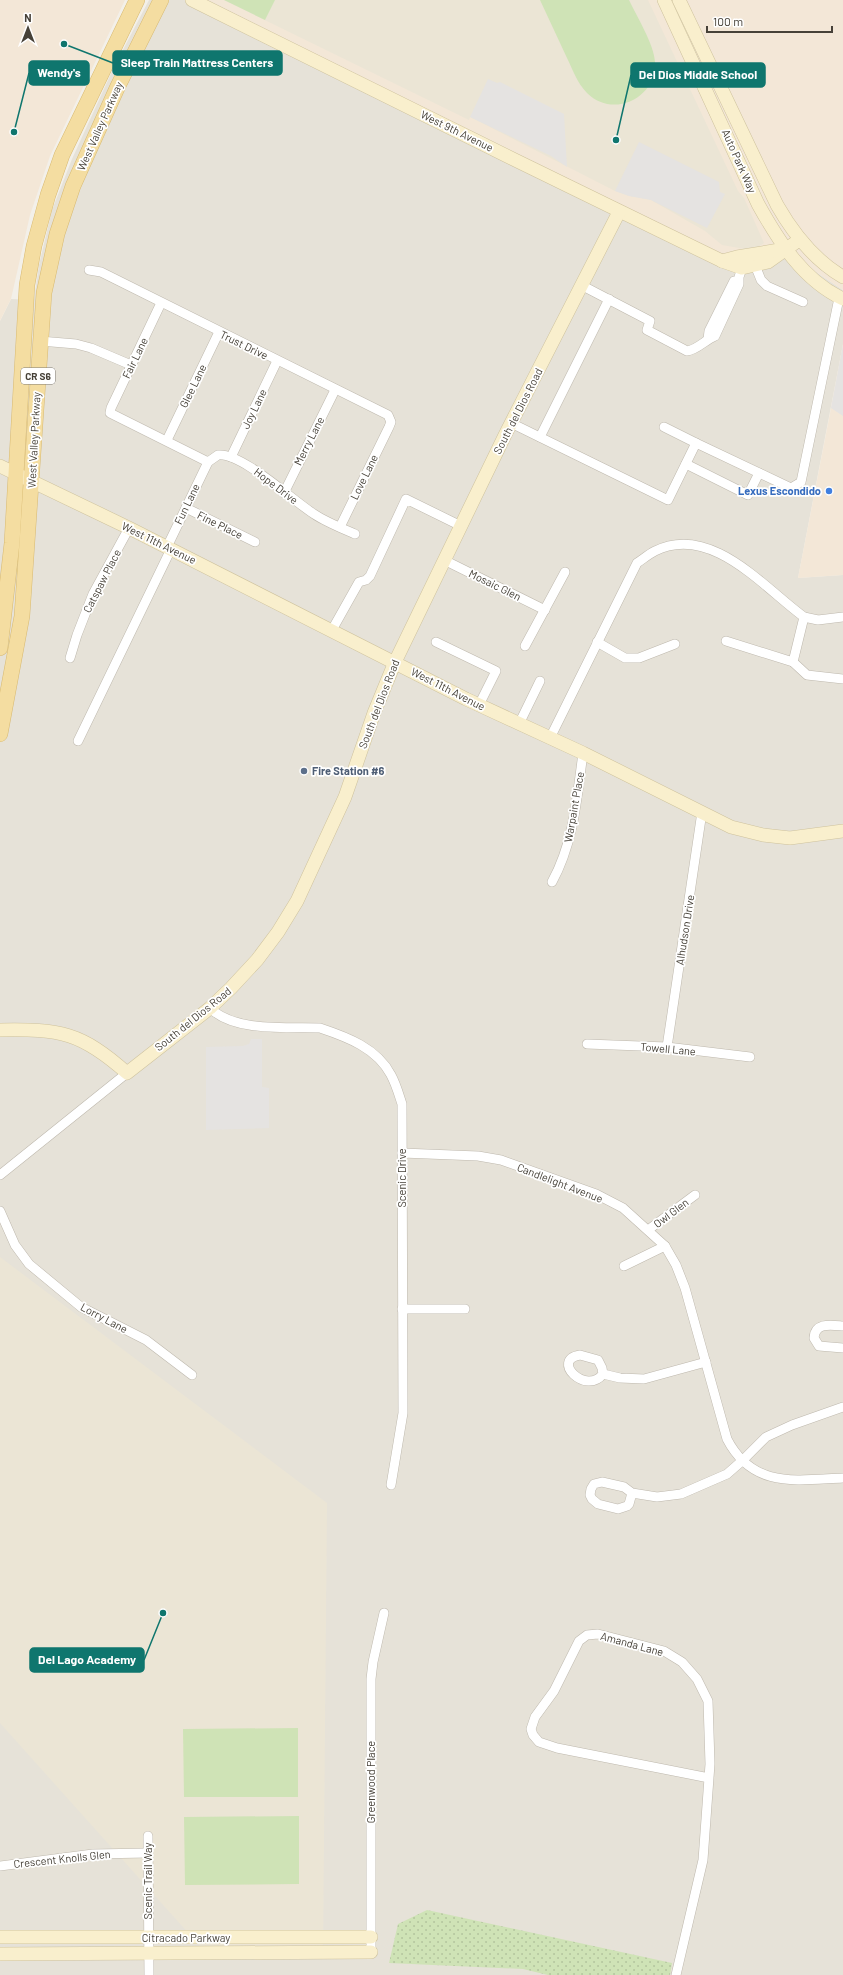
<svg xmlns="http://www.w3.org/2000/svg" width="843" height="1975" font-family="Barlow,sans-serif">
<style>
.residential{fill:#e6e2d8}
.commercial{fill:#f3e7d7}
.education{fill:#ebe5d5}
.grass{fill:url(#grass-dots)}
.pitch{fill:#cfe3b6}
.parking{fill:#e5e3e1}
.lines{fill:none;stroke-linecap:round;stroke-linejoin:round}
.street-casing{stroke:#beb8ad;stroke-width:10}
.secondary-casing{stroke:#cec29d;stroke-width:14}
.primary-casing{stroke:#d8ba72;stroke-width:16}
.street{stroke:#fff;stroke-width:9}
.secondary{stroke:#f9efcd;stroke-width:13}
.primary{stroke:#f4dda1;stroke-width:15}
.shop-dot{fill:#3f7fe0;stroke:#fff;stroke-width:1.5}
.service-dot{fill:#5c6f8a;stroke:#fff;stroke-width:1.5}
.labels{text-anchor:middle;stroke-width:3.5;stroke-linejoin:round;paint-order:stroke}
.shield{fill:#fff;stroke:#7e7a74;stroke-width:1}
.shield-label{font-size:10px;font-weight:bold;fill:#464138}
.street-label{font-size:11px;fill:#464138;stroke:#fff}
.shop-label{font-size:11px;font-weight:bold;fill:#366cbe;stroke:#fff;text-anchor:end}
.service-label{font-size:11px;font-weight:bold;fill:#4e5e75;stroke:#fff;text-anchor:start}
.leader{fill:none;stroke:#0f766e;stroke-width:1.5}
.callout-dot{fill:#0f766e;stroke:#fff;stroke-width:1.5}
.callout{fill:#0f766e;stroke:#0f766e;stroke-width:1.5}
.callout-label{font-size:12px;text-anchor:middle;font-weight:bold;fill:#fff}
</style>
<defs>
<pattern id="grass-dots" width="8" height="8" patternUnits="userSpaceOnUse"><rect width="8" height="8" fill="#cfe3b6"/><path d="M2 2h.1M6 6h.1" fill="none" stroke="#b3c49d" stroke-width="1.8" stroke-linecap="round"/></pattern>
</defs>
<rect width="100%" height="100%" fill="#f3f0e9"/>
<path class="residential" d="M149,0h44l601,252 19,18 30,20v54l-45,234 45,-3v1400h-843v-1654l11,-22 23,1 5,-35 13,-55 20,-51 42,-92z"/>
<g class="commercial">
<path d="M0,0h125l-75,156 -20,59 -19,84 -11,22z"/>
<path d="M193,0h650v290l-30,-20 -19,-18 -52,16z"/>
<path d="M843,344v231l-45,3 33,-170z"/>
</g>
<g class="education">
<path d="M224,0h424l90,191 6,7 20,45 -6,4 -13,2 -23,-4 -17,-14 -54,-31 -22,-4 -14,-5 -129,-66 -16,-8 -1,3z"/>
<path d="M0,1257l327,246 -4,452h-115l-208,-232z"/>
</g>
<path class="grass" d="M427,1910l245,53 -2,12h-122l-25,-6 -134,-6 9,-39z"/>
<g class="pitch">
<path d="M224,0h51l-10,20z"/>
<path d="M540,0h89c8,17 25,44 26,62 2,36 -42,57 -68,31 -10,-10 -14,-23 -20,-35 -9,-19 -18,-39 -27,-58z"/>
<path d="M298,1728v69h-114l-1,-68z"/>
<path d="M299,1816v68l-114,1 -1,-68z"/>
</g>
<g class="parking">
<path d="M488,79l9,4 3,-1 64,32 3,53 -16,-11 -81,-39z"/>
<path d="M639,142l80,40 1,10 5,2 -18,34 -56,-28 -22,-4 -14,-5z"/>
<path d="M843,344v72l-12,-8z"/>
<path d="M251,1039h11v48l7,1v40l-63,2v-83l37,-1 6,-2z"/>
</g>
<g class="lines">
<g class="street-casing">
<g id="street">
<path d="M755,265l6,15 6,6 36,16"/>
<path d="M89,270l12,2 287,143 3,7 -2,5 -49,100"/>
<path d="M581,285l69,36 -3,9 40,21c10,-1 18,-11 28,-15l24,-52v-7l3,-9"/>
<path d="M161,303l-50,105 -1,5 98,49 10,-7c23,-3 74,45 96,59 12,8 27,14 41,20"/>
<path d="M708,339l1,-8 25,-50"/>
<path d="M40,341l36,3 15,4 40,17"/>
<path d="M511,423l157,77 28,-57 95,45 10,-6 38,-184"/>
<path d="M664,427l32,16"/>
<path d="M540,437l69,-138"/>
<path d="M167,440l52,-108"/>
<path d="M231,457l46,-96"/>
<path d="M686,464l62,31 11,-22"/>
<path d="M284,493l51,-103"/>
<path d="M186,508l69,34"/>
<path d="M167,547l41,-85"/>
<path d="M444,560l101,50"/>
<path d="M332,630l27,-48 7,-2 4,-4 36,-77 55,27"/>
<path d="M726,641l67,21 11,-45"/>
<path d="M436,642l60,29 -17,34"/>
<path d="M597,642l28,16h14l36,-14"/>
<path d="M525,646l40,-74"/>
<path d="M70,658l7,-23 16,-41 36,-66"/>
<path d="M793,662l14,13 36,4"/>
<path d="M519,724l21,-43"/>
<path d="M550,738l87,-175c6,-4 12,-9 18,-12 56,-28 109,37 149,66l14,3 25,-3"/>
<path d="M78,741l93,-192"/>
<path d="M552,882c22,-40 25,-85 31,-129"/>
<path d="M210,1008c24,24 76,19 110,20 27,9 57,20 71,47 5,9 8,20 11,29l1,309 -12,72"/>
<path d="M587,1044l80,3 83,10"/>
<path d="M667,1047l35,-235"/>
<path d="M402,1153l76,3 23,4 95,34 27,14 42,38 11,19 9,23 42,151c26,50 69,41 116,39"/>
<path d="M0,1175l127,-102"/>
<path d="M0,1211l15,34 14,19 52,43 65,33 46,35"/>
<path d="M648,1230l47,-35"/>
<path d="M624,1266l41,-20"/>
<path d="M402,1309h63"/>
<path d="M843,1326c-12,-1 -28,-4 -29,12l5,8 24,2"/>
<path d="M580,1355l18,5 4,8 1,6c-17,22 -53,-14 -23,-19z"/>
<path d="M603,1374l17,4 24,1 62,-17"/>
<path d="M632,1493l-3,11 -2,2 -9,3 -20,-5 -6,-5 -2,-4 1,-6 3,-5 8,-2 22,5 8,6 25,4 24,-3 46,-20 16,-14 23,-23 26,-12 51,-18"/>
<path d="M148,1836l1,139"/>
<path d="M0,1866l93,-12 55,-1"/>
<path d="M371,1952v-273l2,-17 11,-49"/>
<path d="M676,1975l27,-115 7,-96 -2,-63 -11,-22 -15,-17 -18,-11 -66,-17 -11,1 -8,6 -25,50 -19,26 -4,12 2,6 6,7 18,6 152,30"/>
</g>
</g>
<g class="secondary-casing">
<g id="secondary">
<path d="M192,0l321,159 209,102 20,7 26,-6 31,-22"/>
<path d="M664,0l94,204c21,38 45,76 85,95"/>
<path d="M679,0l98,205c16,28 37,55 66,72"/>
<path d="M722,261l15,-4 48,-8"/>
<path d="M0,466l129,62 337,171 117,54 148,74 32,8 27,3 53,-7"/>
<path d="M0,1030c60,-1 81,2 127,43l83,-65 21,-20 26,-28 21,-28 19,-31 48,-104 29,-84 21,-51 110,-227 114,-223"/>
<path d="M0,1937h371"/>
<path d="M0,1954l371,-2"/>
</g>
</g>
<g class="primary-casing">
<g id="primary">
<path d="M0,648l12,-105 15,-258 7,-39 14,-51 14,-40 75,-155"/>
<path d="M0,734l22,-118 22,-323 13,-59 16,-48 45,-100 43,-86"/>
</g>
</g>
<use href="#street" class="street"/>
<use href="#secondary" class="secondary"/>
<use href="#primary" class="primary"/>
</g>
<circle class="shop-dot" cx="829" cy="491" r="4"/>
<circle class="service-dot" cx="304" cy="771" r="4"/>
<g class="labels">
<rect class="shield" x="21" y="368" width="34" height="16" rx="3"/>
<g class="shield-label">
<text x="38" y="380">CR S6</text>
</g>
<g class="street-label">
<text transform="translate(100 126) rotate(-66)" y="4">West Valley Parkway</text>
<text transform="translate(457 131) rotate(26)" y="4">West 9th Avenue</text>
<text transform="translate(739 161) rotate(66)" y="4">Auto Park Way</text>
<text transform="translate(244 345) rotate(26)" y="4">Trust Drive</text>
<text transform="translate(135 358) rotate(-64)" y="4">Fair Lane</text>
<text transform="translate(193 386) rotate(-64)" y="4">Glee Lane</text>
<text transform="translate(254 409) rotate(-64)" y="4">Joy Lane</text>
<text transform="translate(518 411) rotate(-63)" y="4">South del Dios Road</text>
<text transform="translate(34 440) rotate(-87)" y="4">West Valley Parkway</text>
<text transform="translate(309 441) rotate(-63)" y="4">Merry Lane</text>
<text transform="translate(364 477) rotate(-64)" y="4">Love Lane</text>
<text transform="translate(276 486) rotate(37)" y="4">Hope Drive</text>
<text transform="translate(187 504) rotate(-64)" y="4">Fun Lane</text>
<text transform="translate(220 525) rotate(26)" y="4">Fine Place</text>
<text transform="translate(159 543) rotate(26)" y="4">West 11th Avenue</text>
<text transform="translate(102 581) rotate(-63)" y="4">Catspaw Place</text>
<text transform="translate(495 585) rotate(26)" y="4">Mosaic Glen</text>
<text transform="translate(448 689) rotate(27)" y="4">West 11th Avenue</text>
<text transform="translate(379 704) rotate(-69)" y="4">South del Dios Road</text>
<text transform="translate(574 807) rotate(-80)" y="4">Warpaint Place</text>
<text transform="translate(685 930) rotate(-81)" y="4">Alhudson Drive</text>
<text transform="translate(193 1019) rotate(-39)" y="4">South del Dios Road</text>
<text transform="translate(668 1049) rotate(5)" y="4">Towell Lane</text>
<text transform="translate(402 1178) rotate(-90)" y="4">Scenic Drive</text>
<text transform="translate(560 1183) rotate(21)" y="4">Candlelight Avenue</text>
<text transform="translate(671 1213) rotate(-37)" y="4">Owl Glen</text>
<text transform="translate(104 1318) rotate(28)" y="4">Lorry Lane</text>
<text transform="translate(632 1644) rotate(15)" y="4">Amanda Lane</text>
<text transform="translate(371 1782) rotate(-90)" y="4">Greenwood Place</text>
<text transform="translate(62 1859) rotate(-6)" y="4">Crescent Knolls Glen</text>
<text transform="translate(148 1881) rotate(-90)" y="4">Scenic Trail Way</text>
<text x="186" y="1942">Citracado Parkway</text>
</g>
<g class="shop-label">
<text x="821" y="495">Lexus Escondido</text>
</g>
<g class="service-label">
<text x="312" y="775">Fire Station #6</text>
</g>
</g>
<path class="leader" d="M64 44L113 63M14 132L29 73M616 140L631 75M163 1613L144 1660"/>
<g class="callout-dot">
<circle cx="64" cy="44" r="4"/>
<circle cx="14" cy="132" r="4"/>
<circle cx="616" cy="140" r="4"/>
<circle cx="163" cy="1613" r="4"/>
</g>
<g class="callout">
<rect x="113" y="51" width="169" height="24" rx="4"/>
<rect x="29" y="61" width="60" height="24" rx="4"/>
<rect x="631" y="63" width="134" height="24" rx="4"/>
<rect x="30" y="1648" width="114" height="24" rx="4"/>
</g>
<g class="callout-label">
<text x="197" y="67">Sleep Train Mattress Centers</text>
<text x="59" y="77">Wendy's</text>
<text x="698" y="79">Del Dios Middle School</text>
<text x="87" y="1664">Del Lago Academy</text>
</g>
<g transform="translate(28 28)" stroke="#ffffff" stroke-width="3" paint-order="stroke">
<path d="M0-3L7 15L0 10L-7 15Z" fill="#464138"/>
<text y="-6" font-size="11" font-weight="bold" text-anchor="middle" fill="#464138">N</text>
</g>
<path d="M707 26v6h125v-6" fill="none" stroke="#464138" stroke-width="2"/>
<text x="713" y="26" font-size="12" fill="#464138" stroke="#ffffff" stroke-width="3" paint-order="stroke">100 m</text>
</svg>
